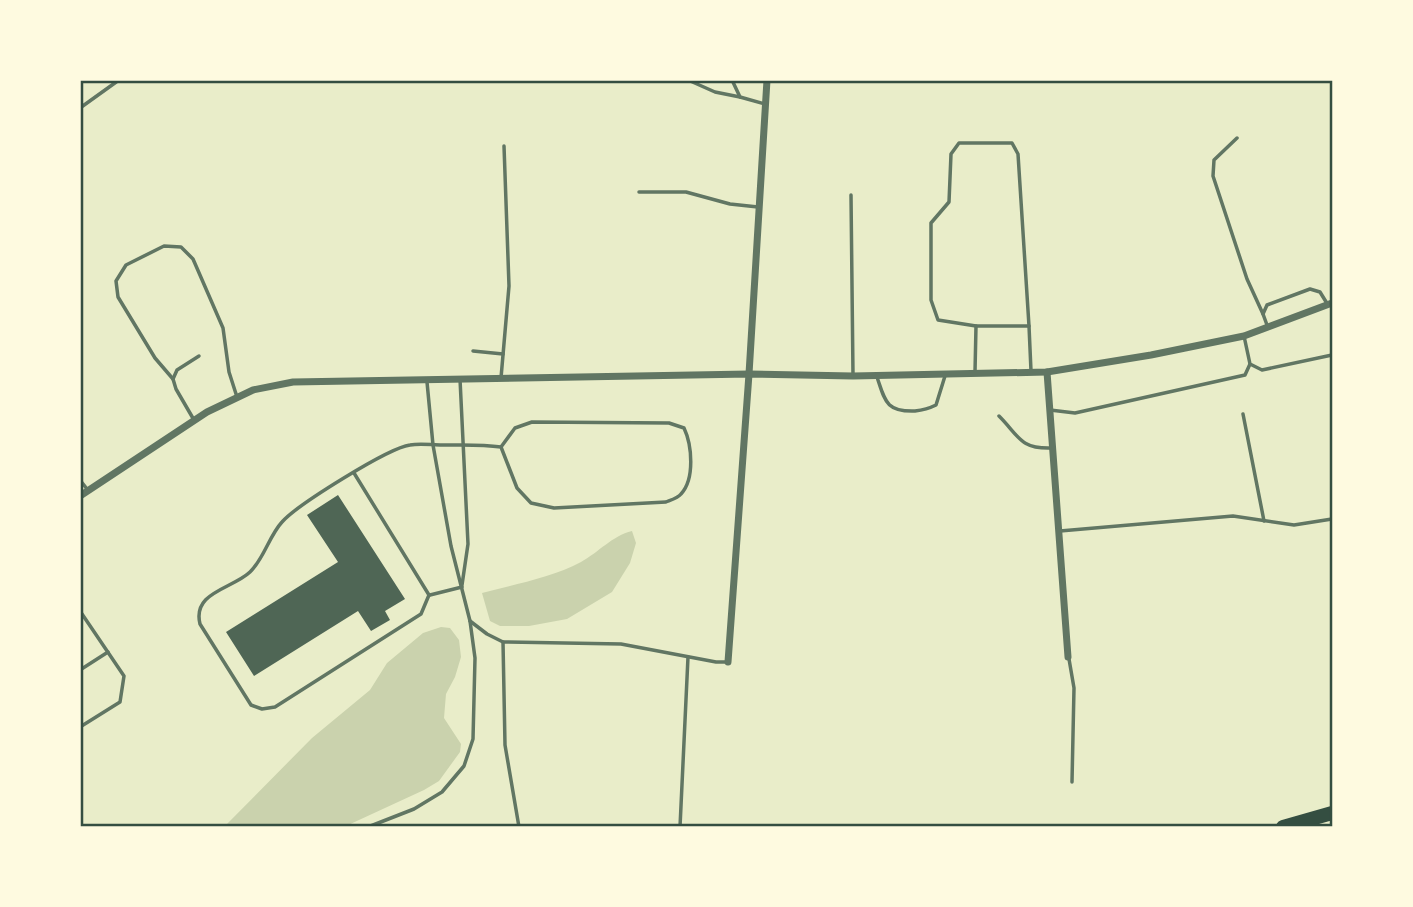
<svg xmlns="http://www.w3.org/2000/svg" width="1413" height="907" font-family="Lora,serif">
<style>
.green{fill:#cad2ad}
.building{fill:#4f6655}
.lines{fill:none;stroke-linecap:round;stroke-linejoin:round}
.service{stroke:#617663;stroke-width:3.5}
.minor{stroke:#617663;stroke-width:7}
.motorway{stroke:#344e41;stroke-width:14}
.neatline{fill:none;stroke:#344e41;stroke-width:2.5}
</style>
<rect width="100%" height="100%" fill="#e9edc9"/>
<g class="green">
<path d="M632,531l4,12 -6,20 -18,29 -45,27 -38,7h-29l-10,-5 -8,-28c33,-9 69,-15 99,-31 18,-10 31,-26 51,-31z"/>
<path d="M441,627l9,1 9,12 2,17 -6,20 -9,17 -2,24 17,26 -1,8 -21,29 -15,9 -78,36h-121l87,-88 58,-48 17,-27 36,-30z"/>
</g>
<path class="building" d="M338,495l67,104 -20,12 5,9 -19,11 -13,-20 -104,65 -28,-44 112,-70 -31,-47z"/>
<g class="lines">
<g class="service">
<path d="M688,80l27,12 25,5"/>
<path d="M732,80l8,17 25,7"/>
<path d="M80,108l39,-28"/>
<path d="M1237,138l-23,22 -1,16 34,103 16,35"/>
<path d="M639,192h47l44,12 28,3"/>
<path d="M851,195l2,180"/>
<path d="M1267,325l-4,-11 4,-9 43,-16 10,3 8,13"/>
<path d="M976,326l-38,-6 -7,-20v-77l18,-21 2,-48 8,-11h53l6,11 11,172"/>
<path d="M1244,336l6,28 12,6 70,-15"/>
<path d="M473,351l30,3"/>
<path d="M975,372l1,-46h53l2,45"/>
<path d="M877,377c8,24 9,35 38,34 9,-1 13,-2 21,-6l9,-29"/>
<path d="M501,378l8,-92 -5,-140"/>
<path d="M173,379l-18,-21 -37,-61 -2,-16 10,-16 38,-19 17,1 12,12 30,69 6,44 8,25"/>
<path d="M460,379l8,165 -6,41"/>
<path d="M1050,410l25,3 170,-38 5,-11"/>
<path d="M1243,414l21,107"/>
<path d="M999,416c20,20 21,33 52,32"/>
<path d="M194,420l-18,-31 -3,-10 4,-9 22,-14"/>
<path d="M354,473l75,122"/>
<path d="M80,480l7,9"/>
<path d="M1060,531l173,-15 61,9 38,-6"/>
<path d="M429,595l-8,19 -146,93 -13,2 -11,-4 -51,-81c-8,-32 32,-35 50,-52 14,-13 19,-36 32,-50 15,-17 106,-74 128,-77 10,-2 22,0 32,0 20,0 39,-1 59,2l16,41 14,15 23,5 112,-6c5,-2 12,-4 15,-8 14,-15 11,-49 3,-66l-15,-5 -137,-1 -17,6 -14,19"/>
<path d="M430,595l32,-8"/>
<path d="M80,611l44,65 -4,26 -40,25"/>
<path d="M470,621l17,13 16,8 118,2 95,18h12"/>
<path d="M503,642l2,103 14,82"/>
<path d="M1069,659l5,29 -2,94"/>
<path d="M80,670l28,-18"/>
<path d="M368,827l46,-18 28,-17 22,-26 9,-27 2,-81 -5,-37 -19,-75 -18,-101 -6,-63"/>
<path d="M680,827l8,-170"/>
</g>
<g class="minor">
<path d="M1047,372l21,285"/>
<path d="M80,496l127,-84 46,-22 40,-8 456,-8 104,2 194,-4 104,-17 93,-19 88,-33"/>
<path d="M728,662l21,-288 18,-294"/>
</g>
<path class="motorway" d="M1283,827l49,-14"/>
</g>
<rect width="1413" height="907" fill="none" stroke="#fefae0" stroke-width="164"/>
<rect x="82" y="82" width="1249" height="743" class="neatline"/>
</svg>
